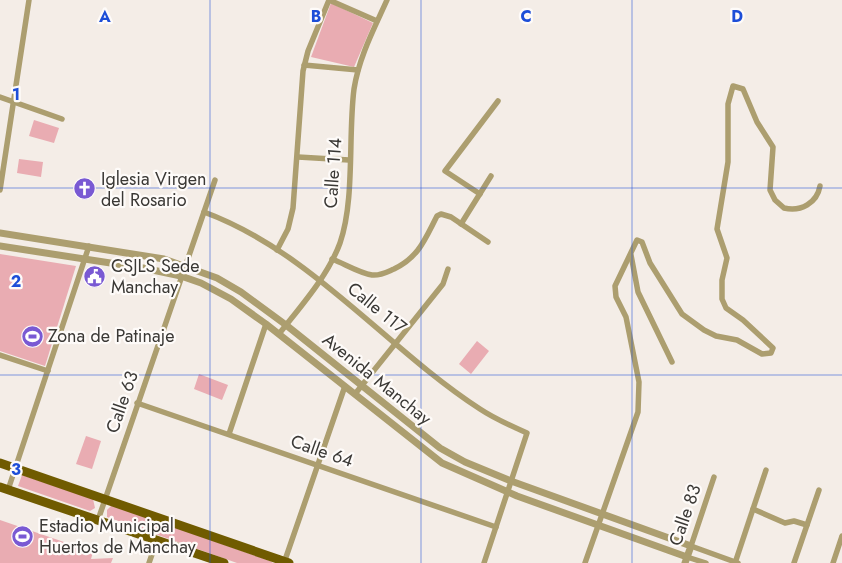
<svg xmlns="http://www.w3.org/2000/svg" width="842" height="563" font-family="Jost,sans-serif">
<rect width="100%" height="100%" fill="#f4ede7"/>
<g fill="#e9acb2">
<polygon points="331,3 373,23 354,67 311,57"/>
<polygon points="34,120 59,128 54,143 29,136"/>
<polygon points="19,159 43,162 41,177 17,173"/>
<polygon points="0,254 76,266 45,366 0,351"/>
<polygon points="477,341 489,351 471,374 459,364"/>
<polygon points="199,374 228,385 222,400 194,389"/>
<polygon points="86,436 101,441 92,469 76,464"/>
<polygon points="22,475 93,499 95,508 90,511 18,486"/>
<polygon points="112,505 270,561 273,563 237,563 107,517 107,510"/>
<polygon points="0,520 93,552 91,559 113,558 111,563 0,563"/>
</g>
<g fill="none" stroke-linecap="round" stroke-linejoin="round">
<g stroke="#ac9e6f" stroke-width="5.5">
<polyline points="329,0 377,21"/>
<polyline points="304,65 358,70"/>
<polyline points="0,97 62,119"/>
<polyline points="298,157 349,160"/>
<polyline points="0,190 29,0"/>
<polyline points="480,194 445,171 498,101"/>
<path d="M204,212c108,40 182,136 276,197 15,10 31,17 47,24l-43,130"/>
<polyline points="461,224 491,176"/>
<polyline points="277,250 288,229 293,208 303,71 308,51 329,0"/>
<polyline points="631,255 638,292 672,362"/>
<path d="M332,259c13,5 27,14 40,16 8,1 15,-3 22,-6 25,-12 31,-30 43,-53l4,-2 10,3 37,25"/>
<path d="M279,334c21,-27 49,-58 61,-91 15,-43 8,-107 14,-154 5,-32 20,-60 33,-89"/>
<polyline points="0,355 48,371"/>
<polyline points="355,394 443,284 448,269"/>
<polyline points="137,403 496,527"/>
<polyline points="229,434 266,324"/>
<polyline points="714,477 691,546 738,563"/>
<polyline points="8,490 89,246"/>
<polyline points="753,509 785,523 794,521 807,525"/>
<polyline points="98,520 215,180"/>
<polyline points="687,557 706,563"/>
<polyline points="149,563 157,540"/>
<polyline points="284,563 345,386"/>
<path d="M585,563l53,-151 1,-30 -13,-65 -10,-20 -1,-11 22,-46 5,2 8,21 32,51 22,16 12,6 21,4 25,14 9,-1 2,-5 -30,-28 -17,-12 -4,-9v-19l5,-22 -10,-29 11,-67v-58l5,-18 10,3 14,33 16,25 -3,43 5,10 9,8c17,4 33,-5 36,-22"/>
<polyline points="735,563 766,470"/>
<polyline points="794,563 819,490"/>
<polyline points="833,563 842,536"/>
</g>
<g stroke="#ac9e6f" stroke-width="7">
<polyline points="0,233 164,259 217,278 241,292 286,325 440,448 465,462 511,481 691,546 685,563"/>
<polyline points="0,246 143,268 181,276 201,283 231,299 266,324 442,463 517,496 687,557"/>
</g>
<g stroke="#705b00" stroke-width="9">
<polyline points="0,463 289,563"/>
<polyline points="0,487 224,563"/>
</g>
</g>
<path fill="none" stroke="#1d4ed8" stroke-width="1" stroke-opacity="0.55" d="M210,0v563M421,0v563M632,0v563M0,188h842M0,375h842"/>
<defs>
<symbol id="church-disc" viewBox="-11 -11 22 22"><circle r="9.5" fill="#7959d3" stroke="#fefbf9"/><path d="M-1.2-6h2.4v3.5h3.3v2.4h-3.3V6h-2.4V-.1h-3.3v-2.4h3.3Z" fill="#fff"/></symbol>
<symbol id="civic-disc" viewBox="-11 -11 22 22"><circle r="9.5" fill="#7959d3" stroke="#fefbf9"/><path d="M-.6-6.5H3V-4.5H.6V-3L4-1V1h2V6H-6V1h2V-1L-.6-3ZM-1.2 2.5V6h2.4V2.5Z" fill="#fff"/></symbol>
<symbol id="stadium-disc" viewBox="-11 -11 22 22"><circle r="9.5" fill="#7959d3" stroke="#fefbf9"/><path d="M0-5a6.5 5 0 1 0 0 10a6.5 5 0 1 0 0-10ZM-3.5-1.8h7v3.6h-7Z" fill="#fff"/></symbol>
</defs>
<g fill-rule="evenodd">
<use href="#church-disc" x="72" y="176" width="25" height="25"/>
<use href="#civic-disc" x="82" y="264" width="25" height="25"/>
<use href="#stadium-disc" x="20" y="324" width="25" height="25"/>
<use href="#stadium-disc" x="10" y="524" width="25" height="25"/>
</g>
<g text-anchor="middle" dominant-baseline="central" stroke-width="4.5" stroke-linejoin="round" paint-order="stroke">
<g font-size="18" fill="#3a3835" stroke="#fefbf9">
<text transform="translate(333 173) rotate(-86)">Calle 114</text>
<text transform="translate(377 308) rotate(39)">Calle 117</text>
<text transform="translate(377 379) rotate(39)">Avenida Manchay</text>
<text transform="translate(122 402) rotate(-71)">Calle 63</text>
<text transform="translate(322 451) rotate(19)">Calle 64</text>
<text transform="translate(685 515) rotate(-71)">Calle 83</text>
</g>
<g font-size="18" fill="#3a3835" stroke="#fefbf9" text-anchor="start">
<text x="101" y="179">Iglesia Virgen<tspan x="101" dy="21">del Rosario</tspan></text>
<text x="111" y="266">CSJLS Sede<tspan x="111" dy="21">Manchay</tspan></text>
<text x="48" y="336">Zona de Patinaje</text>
<text x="39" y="526">Estadio Municipal<tspan x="39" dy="21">Huertos de Manchay</tspan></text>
</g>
</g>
<g font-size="16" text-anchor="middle" font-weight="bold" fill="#1d4ed8" stroke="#fefbf9" stroke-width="4.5" stroke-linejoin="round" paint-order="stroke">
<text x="105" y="22">A</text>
<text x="316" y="22">B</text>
<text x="526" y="22">C</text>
<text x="737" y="22">D</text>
<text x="16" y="100">1</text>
<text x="16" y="287">2</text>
<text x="16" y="475">3</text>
</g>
</svg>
